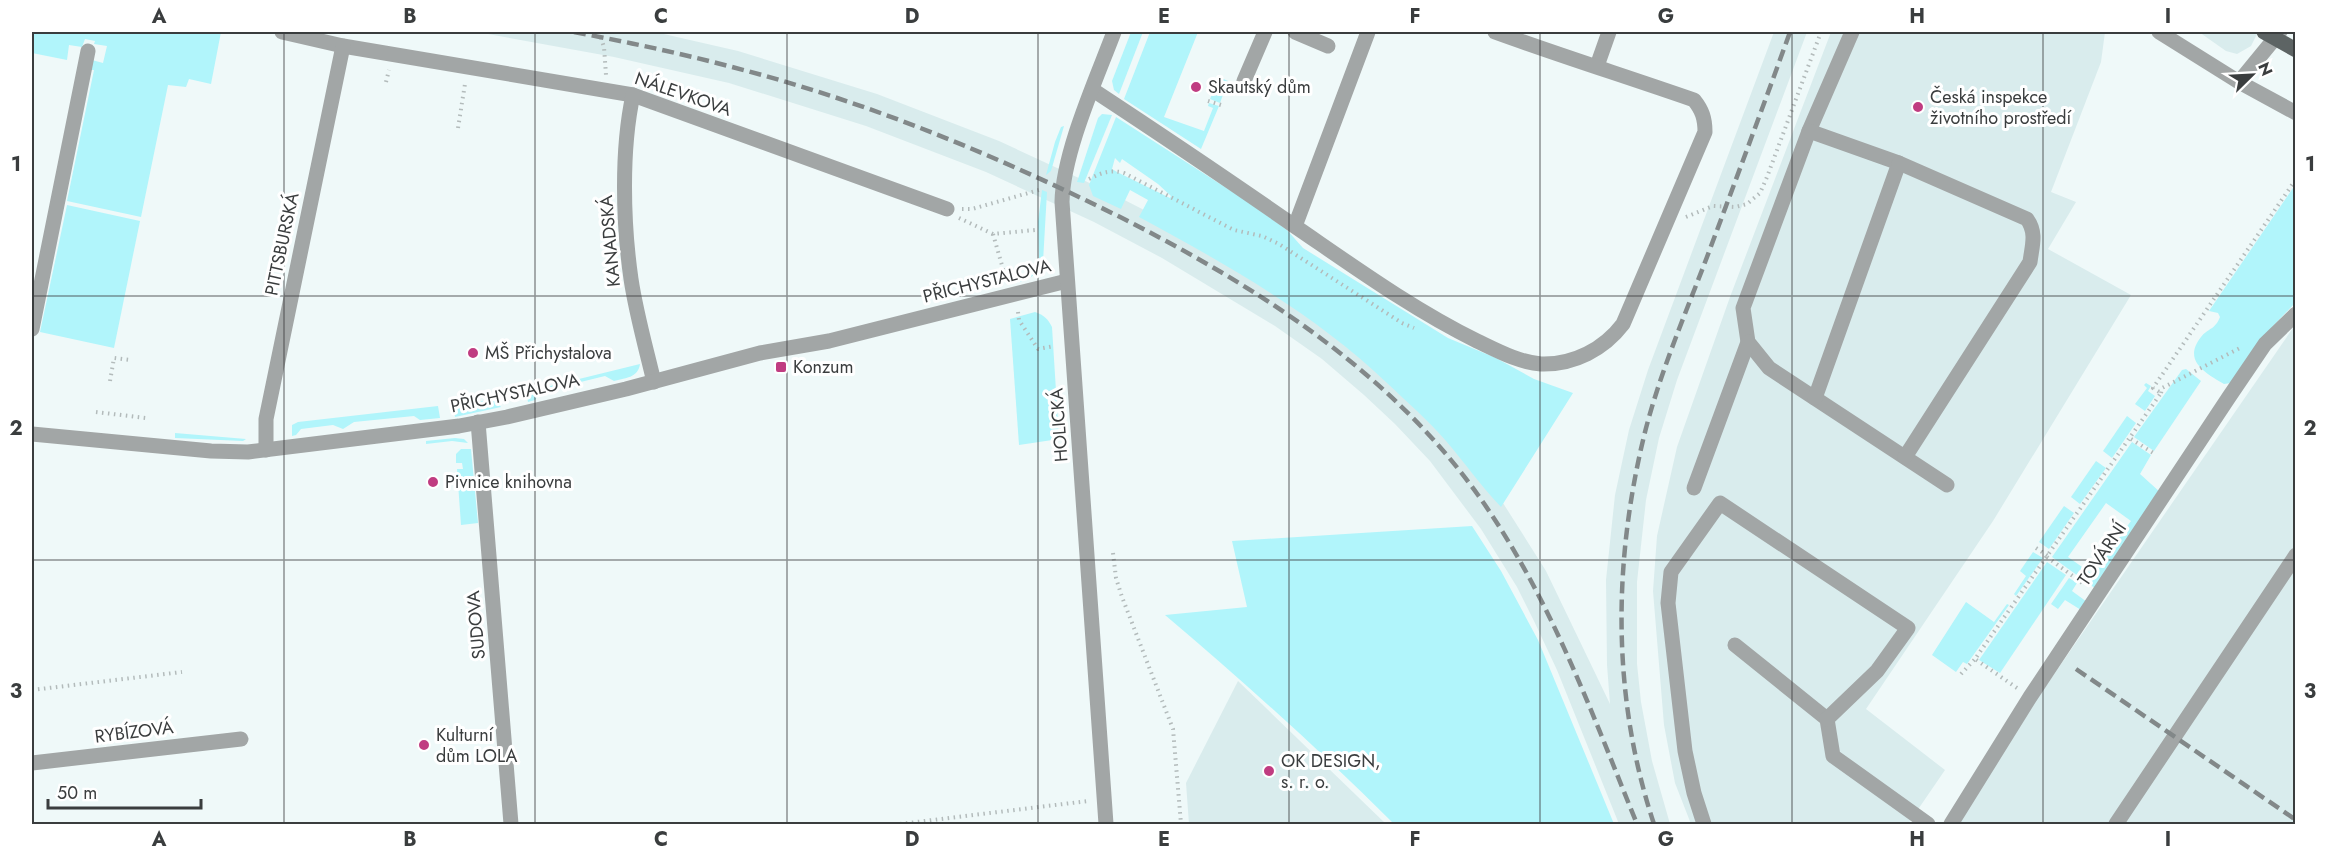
<svg xmlns="http://www.w3.org/2000/svg" width="2327" height="856" font-family="Jost,sans-serif">
<rect width="100%" height="100%" fill="#eff9f9"/>
<g fill="#d9eced">
<polygon points="477,32 655,32 738,51 877,94 999,141 1109,192 1179,228 1342,333 1491,484 1546,571 1610,704 1607,665 1606,580 1615,495 1629,430 1648,370 1774,32 1807,32 1677,380 1659,438 1646,500 1637,582 1637,664 1641,702 1652,761 1670,824 1619,824 1557,670 1534,621 1517,587 1481,529 1430,461 1395,424 1364,395 1322,359 1275,326 1162,258 1094,222 986,172 866,126 729,83 614,57"/>
<polygon points="1831,32 2105,32 2101,62 2051,192 2076,202 2048,249 2131,295 1993,521 1866,709 1945,770 1908,824 1691,824 1675,783 1664,725 1653,591 1657,536 1677,447 1730,297"/>
<polygon points="2199,32 2258,32 2251,46 2237,54 2226,51"/>
<polygon points="2295,325 2295,824 1952,824 1957,815"/>
<polygon points="1238,681 1386,824 1189,824 1186,783"/>
</g>
<g fill="#b1f5fb" fill-rule="evenodd">
<polygon points="32,32 221,32 211,84 189,79 186,87 168,85 141,217 67,201 94,70 90,70 92,60 103,63 107,46 94,44 95,41 85,39 82,47 69,45 67,60 32,53"/>
<polygon points="1131,32 1143,32 1119,94 1114,90 1112,81"/>
<polygon points="1150,32 1198,32 1164,117 1204,131 1213,108 1208,106 1209,103 1219,106 1201,149 1124,99"/>
<polygon points="1219,77 1228,81 1220,103 1210,99"/>
<polygon points="1102,114 1112,115 1084,183 1077,182 1098,118"/>
<path d="M1116,117l129,83 42,30 16,18 145,90 48,20 38,21 39,14 -72,114c-20,-21 -36,-44 -55,-66 -18,-21 -39,-39 -59,-58 -72,-69 -161,-119 -248,-166l9,-17 -18,-10 -9,19 -28,-13 -4,-11zM1115,158l5,5 2,-4 36,25 13,12 -1,2 -53,-26 -5,-3z"/>
<polygon points="1064,126 1051,171 1046,175 1055,142 1061,127"/>
<path d="M2295,185v118l-22,23 -42,57 -7,1c-18,-11 -42,-23 -23,-47 7,-9 14,-7 19,-20l-2,-4 -9,-2z"/>
<path d="M1042,190l5,2 -4,70c-5,13 -14,17 -27,21l2,-6 14,-7 7,-11 -1,-37z"/>
<polygon points="67,205 140,221 114,348 40,332"/>
<path d="M1035,312c9,3 13,7 17,15l7,112 -40,6 -9,-126z"/>
<path d="M640,364c-2,14 -15,14 -26,17l-9,-5 -65,16 -5,8 -7,2 -2,-10z"/>
<polygon points="2186,369 2201,381 2154,451 2134,437 2182,370"/>
<polygon points="2146,383 2151,386 2148,391 2155,396 2145,411 2135,404 2147,388 2144,385"/>
<polygon points="491,400 496,401 501,407 455,417 453,404"/>
<polygon points="438,406 440,418 420,420 414,416 354,422 343,429 333,425 301,429 296,435 292,436 292,425 298,422"/>
<polygon points="2127,416 2136,423 2112,458 2103,451"/>
<polygon points="175,433 246,439 243,441 175,438"/>
<polygon points="455,438 464,439 468,443 452,441 426,444 426,441"/>
<path d="M2132,442l19,13 -11,19 21,19 -65,96 -44,-32zM2106,503l25,18 -39,53 -24,-17z"/>
<polygon points="461,449 471,449 478,523 461,525 457,469 463,469 462,463 456,463 456,454"/>
<polygon points="2096,461 2106,468 2080,504 2071,497"/>
<polygon points="2064,506 2074,513 2049,549 2039,542"/>
<path d="M1472,526l29,45 37,69 76,184h-220c-73,-73 -150,-142 -229,-209l82,-8 -15,-66z"/>
<polygon points="2033,552 2043,558 2016,596 2014,594 2026,576 2020,571"/>
<polygon points="2047,562 2066,575 2000,673 1979,660"/>
<polygon points="2069,578 2077,583 2072,591 2087,602 2081,610 2065,600 2058,609 2051,604"/>
<polygon points="1966,602 1994,622 2007,604 2009,605 1967,664 1963,662 1956,672 1932,655"/>
</g>
<g fill="none" stroke-linecap="round" stroke-linejoin="round">
<g stroke="#b3bbbb" stroke-width="4" stroke-dasharray="1.5 4.5" stroke-linecap="butt">
<polyline points="599,32 604,47 606,75"/>
<polyline points="386,82 389,70"/>
<polyline points="1208,101 1221,105"/>
<polyline points="458,128 465,84"/>
<path d="M1089,179c12,-6 21,-10 35,-6l110,57 28,6 17,8 123,79 12,5"/>
<polyline points="962,209 972,209 1039,190"/>
<polyline points="1686,217 1713,206 1735,207 1747,204 1760,193 1767,177 1821,32"/>
<polyline points="959,218 993,234 1035,230"/>
<polyline points="993,234 1005,276"/>
<polyline points="1018,312 1019,320 1038,349 1055,346"/>
<polyline points="110,381 114,358 130,360"/>
<polyline points="2161,393 2162,388 2242,347"/>
<polyline points="96,412 146,418"/>
<polyline points="2131,439 2155,454"/>
<polyline points="2036,548 2048,556"/>
<polyline points="1113,553 1116,578 1122,597 1173,729 1181,824"/>
<polyline points="2047,557 2085,585"/>
<polyline points="1961,674 1975,659"/>
<polyline points="2017,688 1975,659 2161,393 2153,388 2296,179"/>
<polyline points="32,690 182,672"/>
<polyline points="900,824 1088,801"/>
</g>
<g stroke="#a2a6a6" stroke-width="15">
<polyline points="282,32 343,46 633,95 947,209"/>
<polyline points="1295,32 1328,46"/>
<polyline points="1852,32 1809,131 1743,308 1748,342 1769,368 1947,485"/>
<polyline points="2159,32 2239,82 2296,113"/>
<polyline points="1597,66 1609,32"/>
<polyline points="1244,81 1265,32"/>
<polyline points="2239,82 2280,32"/>
<path d="M1093,90c67,44 134,89 200,135 60,41 119,84 184,116 21,10 41,21 64,23 33,1 63,-15 82,-40l82,-192c0,-14 -3,-22 -11,-32 -66,-23 -133,-44 -199,-68"/>
<path d="M633,95c-12,55 -10,128 -2,184 5,34 15,69 23,103"/>
<polyline points="1809,131 1899,163 1815,398"/>
<path d="M1899,163l128,56c10,14 5,27 3,43l-125,195"/>
<polyline points="1295,226 1368,32"/>
<polyline points="32,329 88,51"/>
<polyline points="478,422 511,824"/>
<polyline points="32,434 211,451 248,452 459,426 507,417 626,389 760,353 829,341 1067,281"/>
<polyline points="266,450 266,419 343,46"/>
<polyline points="1694,488 1748,342"/>
<polyline points="1735,645 1827,719 1833,756 1928,824"/>
<polyline points="32,763 241,739"/>
<path d="M1106,824l-44,-622c1,-50 34,-122 52,-170"/>
<polyline points="1704,824 1694,793 1685,751 1668,603 1671,572 1720,503 1908,628 1877,671 1827,719"/>
<polyline points="1951,824 2030,697 2229,397 2265,344 2296,314"/>
<polyline points="2116,824 2296,555"/>
</g>
<g stroke="#828889" stroke-width="4.5" stroke-dasharray="12 6" stroke-linecap="butt">
<path d="M574,32c53,10 106,21 158,35 137,35 268,90 394,153 133,68 264,152 352,275 72,101 113,216 159,329"/>
<polyline points="2076,669 2296,820"/>
<path d="M1654,824c-42,-126 -41,-260 -10,-388 15,-61 41,-121 63,-179 28,-75 56,-150 83,-225"/>
</g>
<polyline stroke="#5d6464" stroke-width="15" points="2264,32 2296,50"/>
</g>
<path fill="none" stroke="#3a3d3e" stroke-width="1.5" stroke-opacity="0.55" d="M284,32v792M535,32v792M787,32v792M1038,32v792M1289,32v792M1540,32v792M1792,32v792M2043,32v792M32,296h2264M32,560h2264"/>
<g fill="#c03c81" stroke="#fff" stroke-width="2">
<circle cx="1196" cy="87" r="6"/>
<circle cx="1918" cy="107" r="6"/>
<circle cx="473" cy="353" r="6"/>
<rect x="775" y="361" width="12" height="12" rx="3"/>
<circle cx="433" cy="482" r="6"/>
<circle cx="424" cy="745" r="6"/>
<circle cx="1269" cy="771" r="6"/>
</g>
<g text-anchor="middle" dominant-baseline="central" stroke-width="6" stroke-linejoin="round" paint-order="stroke">
<g font-size="18" fill="#3a3d3e" stroke="#fff" text-anchor="start">
<text x="1208" y="87">Skautský dům</text>
<text x="1930" y="97">Česká inspekce<tspan x="1930" dy="21">životního prostředí</tspan></text>
<text x="485" y="353">MŠ Přichystalova</text>
<text x="793" y="367">Konzum</text>
<text x="445" y="482">Pivnice knihovna</text>
<text x="436" y="735">Kulturní<tspan x="436" dy="21">dům LOLA</tspan></text>
<text x="1281" y="761">OK DESIGN,<tspan x="1281" dy="21">s. r. o.</tspan></text>
</g>
<g font-size="18" fill="#3a3d3e" stroke="#fff">
<text transform="translate(683 94) rotate(19)">NÁLEVKOVA</text>
<text transform="translate(610 241) rotate(-95)">KANADSKÁ</text>
<text transform="translate(282 244) rotate(-78)">PITTSBURSKÁ</text>
<text transform="translate(987 281) rotate(-14)">PŘICHYSTALOVA</text>
<text transform="translate(515 393) rotate(-12)">PŘICHYSTALOVA</text>
<text transform="translate(1059 425) rotate(-94)">HOLICKÁ</text>
<text transform="translate(2102 554) rotate(-56)">TOVÁRNÍ</text>
<text transform="translate(476 625) rotate(-95)">SUDOVA</text>
<text transform="translate(134 732) rotate(-7)">RYBÍZOVÁ</text>
</g>
</g>
<rect width="2327" height="856" fill="none" stroke="#ffffff" stroke-width="66"/>
<g transform="translate(2252 75) rotate(66)" stroke="#ffffff" stroke-width="4.5" paint-order="stroke">
<path d="M0-4.5L10 22L0 15L-10 22Z" fill="#3a3d3e"/>
<text y="-9" font-size="16" font-weight="bold" text-anchor="middle" fill="#3a3d3e">N</text>
</g>
<path d="M48 799v9h153v-9" fill="none" stroke="#3a3d3e" stroke-width="3"/>
<text x="57" y="799" font-size="18" fill="#3a3d3e" stroke="#ffffff" stroke-width="4.5" paint-order="stroke">50 m</text>
<rect x="33" y="33" width="2261" height="790" fill="none" stroke="#3a3d3e" stroke-width="2"/>
<g font-size="20" text-anchor="middle" font-weight="bold" fill="#3a3d3e">
<text x="159" y="23">A</text>
<text x="410" y="23">B</text>
<text x="661" y="23">C</text>
<text x="912" y="23">D</text>
<text x="1164" y="23">E</text>
<text x="1415" y="23">F</text>
<text x="1666" y="23">G</text>
<text x="1917" y="23">H</text>
<text x="2168" y="23">I</text>
<text x="16" y="171">1</text>
<text x="2310" y="171">1</text>
<text x="16" y="435">2</text>
<text x="2310" y="435">2</text>
<text x="16" y="698">3</text>
<text x="2310" y="698">3</text>
<text x="159" y="846">A</text>
<text x="410" y="846">B</text>
<text x="661" y="846">C</text>
<text x="912" y="846">D</text>
<text x="1164" y="846">E</text>
<text x="1415" y="846">F</text>
<text x="1666" y="846">G</text>
<text x="1917" y="846">H</text>
<text x="2168" y="846">I</text>
</g>
</svg>
